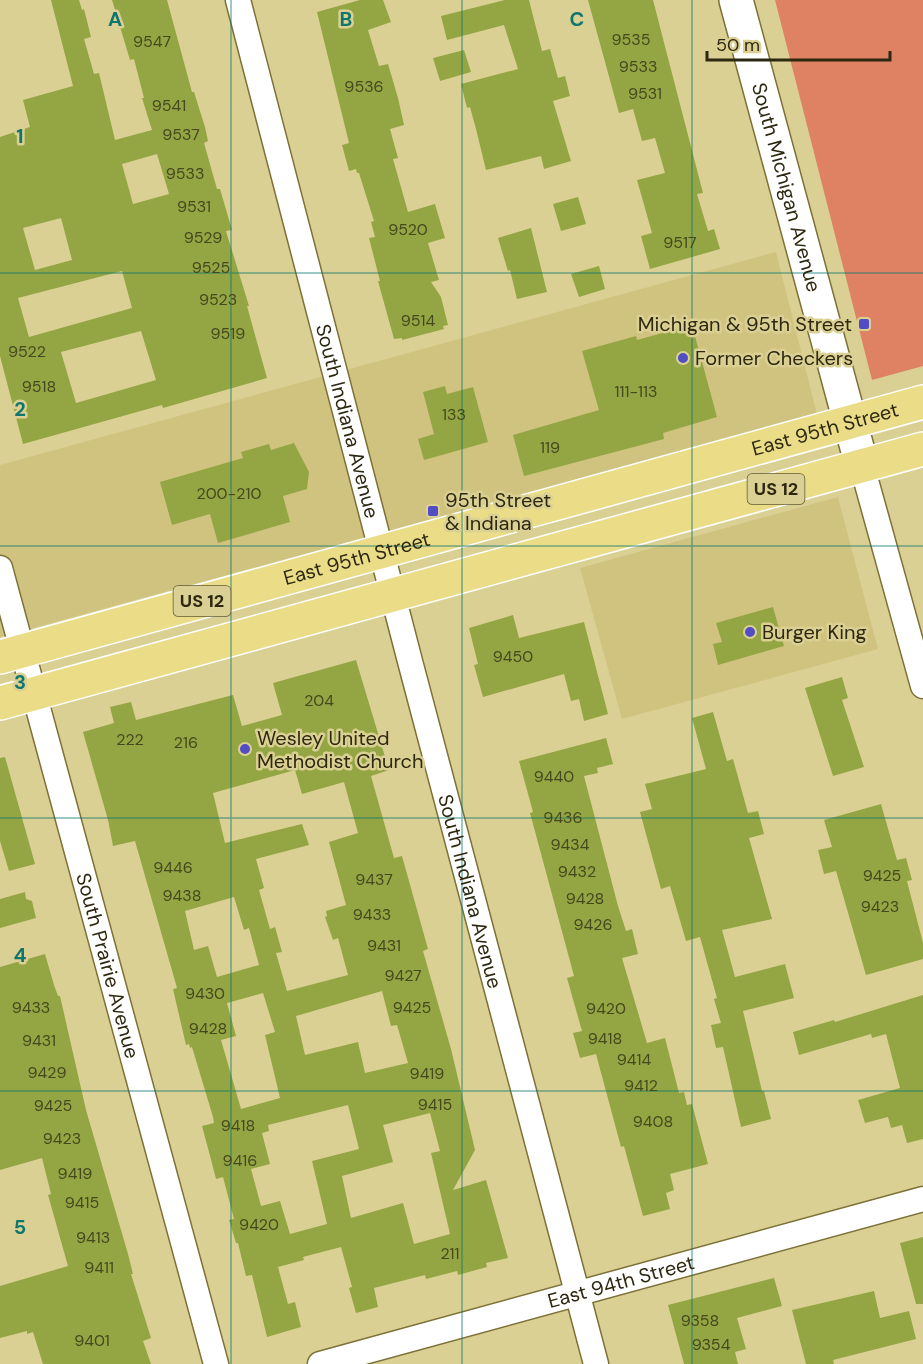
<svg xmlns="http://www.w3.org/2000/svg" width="923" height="1364" font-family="'DM Sans',sans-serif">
<rect width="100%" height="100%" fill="#dbd093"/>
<g fill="#d0c37f">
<polygon points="776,252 817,414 0,637 0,465"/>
<polygon points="838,497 878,649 622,719 580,568"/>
</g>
<polygon fill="#de8263" points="775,0 923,0 923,366 872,380"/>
<g fill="#93a643" fill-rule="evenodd">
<path d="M51,0h28l3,10 2,-1 7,28 -7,2 10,35 5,-1 16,67 37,-10 -10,-32h2l-10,-39 -4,1 -18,-60h55l25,92h2l11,35 3,14 -4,2 13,46h3l12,41 -6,1 23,75h-2l20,72 -104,30 -1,-3 -139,39 -23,-88v-219l30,-10 -7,-27 50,-14zM157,154l12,40 -36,10 -11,-40zM61,218l11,42 -37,10 -12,-42zM122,271l10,37 -103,29 -11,-39zM141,331l15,49 -80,23 -15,-51z"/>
<polygon points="360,0 383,0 391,22 368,30 379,66 388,64 398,98 404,125 390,129 398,158 393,159 408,212 435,204 445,238 428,243 439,280 431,282 441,297 448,325 443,326 444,329 402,340 402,338 394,339 378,281 380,281 369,238 375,237 371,222 374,221 359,173 357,173 356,169 349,171 342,145 349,143 317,12"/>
<polygon points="505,0 529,0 542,51 550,49 558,78 565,76 570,96 553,101 571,161 544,169 541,156 486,170 476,129 470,107 467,108 461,84 518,69 504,25 447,40 441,16"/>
<polygon points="588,0 653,0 703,193 697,194 708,231 714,229 720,249 650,269 641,236 652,233 637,180 665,173 655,138 642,141 633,109 619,113"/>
<polygon points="464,50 471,72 440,81 433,58"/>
<polygon points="578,197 586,224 561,231 553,204"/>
<polygon points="531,228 547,292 517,299 510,270 508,271 498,238"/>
<polygon points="599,266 605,289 579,297 571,274"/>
<polygon points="692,325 717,417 663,433 664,439 524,476 513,435 599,410 582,351 636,336 637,340"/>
<polygon points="445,386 447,394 473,387 488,442 424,460 418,439 434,434 423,392"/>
<polygon points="294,443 309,472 307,489 283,496 290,522 218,543 210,514 172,525 160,482 243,458 241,452 269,444 271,450"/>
<polygon points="773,607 784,646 718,665 713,644 722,642 716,623"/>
<polygon points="513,615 519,638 584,622 608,714 584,721 579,699 571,701 564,674 483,697 474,665 478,664 469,628"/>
<path d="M356,660l33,110 -18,6 23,82 8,-2 26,93 -5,2 28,98 24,101 -22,40 33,-10 22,78 -22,5 1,4 -29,8 -1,-4 -31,8 -1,-4 -51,13 4,19 -22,6 -7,-25 3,-1 -11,-40 -38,10 1,3 -26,7 10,37 7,-2 6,25 -34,10 -15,-62 -6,1 -8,-33h-2l-7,-23 5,-1 -11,-42 -7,2 -7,-27 -7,-26 12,-3 -1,-6 -21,-70 -2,1 -1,-4 -3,1 -13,-56 4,-1 -42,-147 -22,5 -5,-26 -25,-88 31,-9 -4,-16 21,-5 5,18 97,-25 9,31 40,-11 -9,-32zM295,770l7,24 42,-12 14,51 -29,9 17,63 -20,6 1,5 -2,1 8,23 5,-2 10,37 -61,16 -11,-38 6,-1 -7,-25 -5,2 -11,-39 5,-2 -8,-29 53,-14 -7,-21 -77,19 -12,-50zM234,897l10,33 5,-2 10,37 -42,12 -9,-31 -14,4 -9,-39zM382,991l9,35 6,-1 11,38 -43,10 -7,-31 -53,13 -9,-39zM263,993l12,39 -10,3 15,63 -39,11 -20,-69 15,-4 -9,-33zM348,1105l11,44 -47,12 15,63 -37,10 -10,-33 -19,5 -10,-37 19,-5 -8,-31 7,-2 -1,-6zM430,1113l10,38 -9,2 19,81 -36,10 -11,-41 -52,15 -9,-42 51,-14 -10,-37z"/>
<polygon points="842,677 848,698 842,700 864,767 833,776 805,688"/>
<polygon points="713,712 727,761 733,759 748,813 758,811 764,834 749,838 772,919 722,930 735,977 785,964 794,998 743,1011 762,1091 764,1091 771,1119 741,1127 723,1047 716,1048 711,1025 721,1023 714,999 717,998 700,937 686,941 670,886 661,889 640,812 652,809 645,784 706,769 692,718"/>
<polygon points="606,738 613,764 597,768 598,773 584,776 618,906 626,931 632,929 638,954 622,958 647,1043 665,1038 679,1093 684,1092 687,1105 692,1104 708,1164 670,1174 674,1190 666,1193 670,1209 643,1216 624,1146 621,1147 596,1054 580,1058 573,1033 582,1031 567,978 574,976 530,813 533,812 519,761"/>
<polygon points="5,757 35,864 9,871 0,841 0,758"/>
<polygon points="881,804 897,860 906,858 912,880 907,881 923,943 923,959 866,975 836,871 824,874 818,850 832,847 824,820"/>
<polygon points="25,892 26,899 32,901 36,918 0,928 0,899"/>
<polygon points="45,954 54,985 58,996 60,996 86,1110 128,1254 133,1274 131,1274 151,1338 143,1341 151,1364 43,1364 33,1332 27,1334 27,1331 0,1338 0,1286 68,1266 48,1195 51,1194 42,1158 0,1170 0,967"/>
<polygon points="923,995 923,1139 907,1143 902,1125 891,1128 888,1117 865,1123 858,1100 900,1088 886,1034 872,1038 871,1034 799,1055 793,1032 834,1020 835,1022"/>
<polygon points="923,1237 923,1304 916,1304 900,1243"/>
<polygon points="774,1278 782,1306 737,1318 746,1349 735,1352 738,1364 684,1364 668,1305"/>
<polygon points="874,1291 880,1318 909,1311 916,1339 833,1360 834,1364 806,1364 792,1310"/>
</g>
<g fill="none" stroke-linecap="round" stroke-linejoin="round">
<defs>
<g id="minor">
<path id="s1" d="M238,0c119,455 235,910 358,1364"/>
<polyline points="862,466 923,686"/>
<path id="s2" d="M0,568l216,796"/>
<path id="s3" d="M320,1364l603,-165"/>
</g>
<g id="secondary">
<path id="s4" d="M736,0l126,466"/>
</g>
<g id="primary">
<path id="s5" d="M0,657l923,-255"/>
<polyline points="0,703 923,449"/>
</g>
</defs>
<use href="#minor" stroke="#7c7137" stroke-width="27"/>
<use href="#secondary" stroke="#7c7137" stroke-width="36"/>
<use href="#primary" stroke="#fff" stroke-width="36"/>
<use href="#minor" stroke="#fff" stroke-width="24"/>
<use href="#secondary" stroke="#fff" stroke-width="33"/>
<use href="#primary" stroke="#ebdc88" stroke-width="33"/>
</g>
<path fill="none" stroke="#0f766e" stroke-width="1.5" stroke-opacity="0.55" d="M231,0v1364M462,0v1364M692,0v1364M0,273h923M0,546h923M0,818h923M0,1091h923"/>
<g fill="#524dc4" stroke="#dbd093" stroke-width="2">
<rect x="858" y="318" width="12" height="12" rx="3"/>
<circle cx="683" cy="358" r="6"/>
<rect x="427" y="505" width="12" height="12" rx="3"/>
<circle cx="750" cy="632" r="6"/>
<circle cx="245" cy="749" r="6"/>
</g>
<g text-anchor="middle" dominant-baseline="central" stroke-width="5" stroke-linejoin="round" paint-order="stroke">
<g font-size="16" fill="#46481d">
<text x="631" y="39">9535</text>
<text x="152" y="41">9547</text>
<text x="638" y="66">9533</text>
<text x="364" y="86">9536</text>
<text x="645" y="93">9531</text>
<text x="169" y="105">9541</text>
<text x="181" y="134">9537</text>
<text x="185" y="173">9533</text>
<text x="194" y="206">9531</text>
<text x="408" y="229">9520</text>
<text x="203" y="237">9529</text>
<text x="680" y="242">9517</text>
<text x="211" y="267">9525</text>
<text x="218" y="299">9523</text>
<text x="418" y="320">9514</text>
<text x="228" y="333">9519</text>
<text x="27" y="351">9522</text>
<text x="39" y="386">9518</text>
<text x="636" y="391">111-113</text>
<text x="454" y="414">133</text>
<text x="550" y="447">119</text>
<text x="229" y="493">200-210</text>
<text x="513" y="656">9450</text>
<text x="319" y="700">204</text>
<text x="130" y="739">222</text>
<text x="186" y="742">216</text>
<text x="554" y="776">9440</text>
<text x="563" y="817">9436</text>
<text x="570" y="844">9434</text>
<text x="173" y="867">9446</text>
<text x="577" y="871">9432</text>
<text x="882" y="875">9425</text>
<text x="374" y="879">9437</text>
<text x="182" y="895">9438</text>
<text x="585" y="898">9428</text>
<text x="880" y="906">9423</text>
<text x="372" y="914">9433</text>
<text x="593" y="924">9426</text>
<text x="384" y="945">9431</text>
<text x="403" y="975">9427</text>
<text x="205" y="993">9430</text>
<text x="31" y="1007">9433</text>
<text x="412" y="1007">9425</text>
<text x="606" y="1008">9420</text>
<text x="208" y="1028">9428</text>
<text x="605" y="1038">9418</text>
<text x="39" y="1040">9431</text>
<text x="634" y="1059">9414</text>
<text x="47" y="1072">9429</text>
<text x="427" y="1073">9419</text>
<text x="641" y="1085">9412</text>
<text x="435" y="1104">9415</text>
<text x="53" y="1105">9425</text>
<text x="653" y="1121">9408</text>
<text x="238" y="1125">9418</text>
<text x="62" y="1138">9423</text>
<text x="240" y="1160">9416</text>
<text x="75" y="1173">9419</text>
<text x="82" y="1202">9415</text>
<text x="259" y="1224">9420</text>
<text x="93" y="1237">9413</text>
<text x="450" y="1253">211</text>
<text x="99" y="1267">9411</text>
<text x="700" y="1320">9358</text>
<text x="92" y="1340">9401</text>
<text x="711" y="1344">9354</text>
</g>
<g fill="#dbd093" stroke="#615a37" stroke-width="1.5">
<rect x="747.5" y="474" width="57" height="30" rx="4.5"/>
<rect x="173.5" y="586" width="57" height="30" rx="4.5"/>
</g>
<g font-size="18" font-weight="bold" fill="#2d2810">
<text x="776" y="489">US 12</text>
<text x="202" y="601">US 12</text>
</g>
<g font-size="20" fill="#2d2810" stroke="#dbd093">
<text stroke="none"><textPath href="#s4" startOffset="194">South Michigan Avenue</textPath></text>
<text stroke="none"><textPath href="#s1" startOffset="435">South Indiana Avenue</textPath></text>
<text stroke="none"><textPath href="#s5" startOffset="856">East 95th Street</textPath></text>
<text stroke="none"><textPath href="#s5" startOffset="370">East 95th Street</textPath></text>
<text stroke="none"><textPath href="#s1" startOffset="921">South Indiana Avenue</textPath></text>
<text stroke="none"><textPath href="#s2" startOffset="412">South Prairie Avenue</textPath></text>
<text stroke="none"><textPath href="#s3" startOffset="312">East 94th Street</textPath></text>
</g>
<g font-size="20" fill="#2d2810" stroke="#dbd093" text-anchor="start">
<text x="852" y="324" text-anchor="end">Michigan &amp; 95th Street</text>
<text x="695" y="358">Former Checkers</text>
<text x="445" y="500">95th Street<tspan x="445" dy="23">&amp; Indiana</tspan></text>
<text x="762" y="632">Burger King</text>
<text x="257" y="738">Wesley United<tspan x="257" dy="23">Methodist Church</tspan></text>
</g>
</g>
<g font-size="20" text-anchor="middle" font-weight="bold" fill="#0f766e" stroke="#dbd093" stroke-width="5" stroke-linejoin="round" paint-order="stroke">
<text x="115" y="26">A</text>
<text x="346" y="26">B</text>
<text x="577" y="26">C</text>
<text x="20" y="143">1</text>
<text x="20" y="416">2</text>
<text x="20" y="689">3</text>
<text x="20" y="962">4</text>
<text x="20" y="1234">5</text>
</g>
<path d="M707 51v9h183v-9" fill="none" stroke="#2d2810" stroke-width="3"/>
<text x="716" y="51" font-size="18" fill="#2d2810" stroke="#dbd093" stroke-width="4.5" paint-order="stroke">50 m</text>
</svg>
